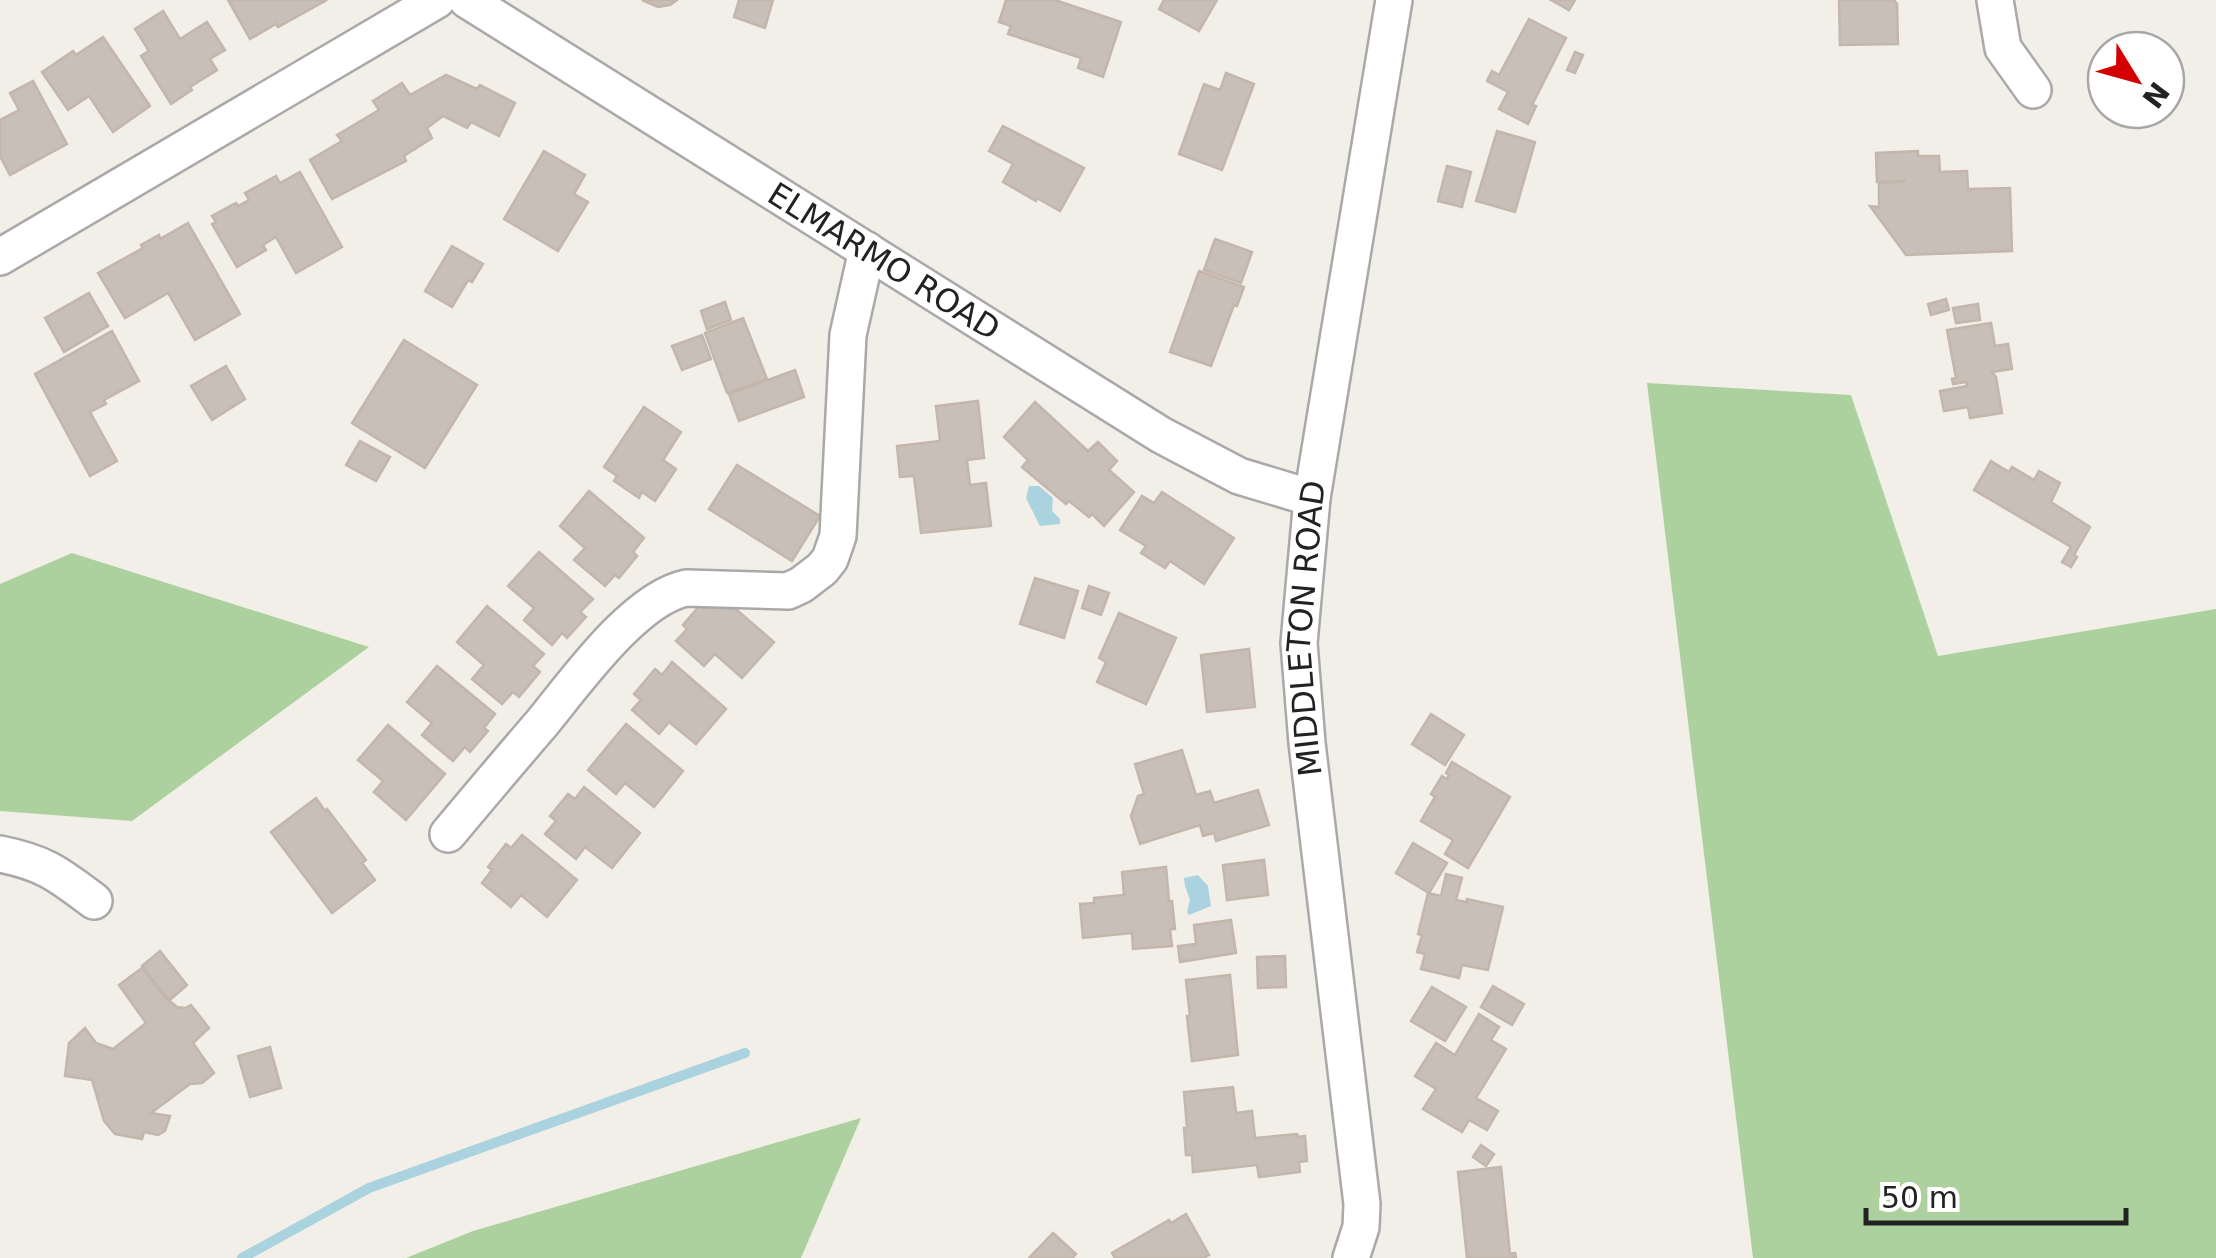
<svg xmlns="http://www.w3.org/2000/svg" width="2216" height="1258" font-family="'DejaVu Sans',sans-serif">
<rect width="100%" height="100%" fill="#f2efe9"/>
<g fill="#add19e">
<polygon points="1647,383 1851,395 1938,656 2216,609 2216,1258 1753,1258"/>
<polygon points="72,553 369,647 132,821 0,811 0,584"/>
<polygon points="861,1118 801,1258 406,1258 473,1231"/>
</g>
<g fill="#aad3df">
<polygon points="1029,486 1039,486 1053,498 1052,511 1060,519 1060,524 1040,526 1026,498"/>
<polygon points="1198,875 1208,886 1211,906 1189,915 1187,912 1190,900 1185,886 1184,878"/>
</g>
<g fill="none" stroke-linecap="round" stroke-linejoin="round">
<polyline stroke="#aad3df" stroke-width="10" points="242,1258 369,1188 745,1053"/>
</g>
<g fill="#c7bfb8" stroke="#c4b6ab" stroke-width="2.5">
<polygon points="228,0 327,0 278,27 276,24 250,39"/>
<polygon points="642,0 677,0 670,5 658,7"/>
<polygon points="739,0 773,0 765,28 734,17"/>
<polygon points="1006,0 1055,0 1121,22 1103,77 1078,68 1081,58 1008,34 1011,26 999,22"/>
<polygon points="1164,0 1217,0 1199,31 1159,9"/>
<polygon points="1551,0 1575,0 1569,10"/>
<polygon points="1839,0 1894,0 1897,4 1898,44 1840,45"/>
<polygon points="163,11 180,39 207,22 225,50 210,59 217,70 190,87 192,90 171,104 141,56 149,51 135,29"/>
<polygon points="1529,19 1566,38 1532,105 1536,106 1528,124 1499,109 1508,92 1487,81 1492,71 1499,75"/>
<polygon points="103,37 150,106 113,132 89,96 68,110 42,72 73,51 76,55"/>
<polygon points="1575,52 1583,55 1575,73 1567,70"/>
<polygon points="1226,73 1254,84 1222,170 1179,154 1204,84 1220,90"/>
<polygon points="446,75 477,89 480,85 515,103 499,136 471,122 467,128 443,116 427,128 432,138 404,156 406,161 332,199 310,160 342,141 337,135 379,110 373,101 402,83 410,95"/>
<polygon points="33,81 67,144 10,175 0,156 0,120 19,110 10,93"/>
<polygon points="1003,126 1084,168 1060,211 1037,198 1036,201 1003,182 1013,164 989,151"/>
<polygon points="1497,131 1535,142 1515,212 1476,201"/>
<polygon points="544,151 585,175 574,194 588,202 558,251 504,219"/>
<polygon points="1918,151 1918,156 1939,156 1940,172 1967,171 1968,189 2010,188 2012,251 1906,255 1870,206 1879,207 1879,183 1906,181 1877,182 1876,153"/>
<polygon points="1447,166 1471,172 1462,207 1438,201"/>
<polygon points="300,172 342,247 296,273 276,237 263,245 266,250 237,267 212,224 216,222 212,216 236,203 238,206 249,200 245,193 276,176 280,183"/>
<polygon points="188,223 240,314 195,340 168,293 125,318 98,273 143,248 141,245 159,235 160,239"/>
<polygon points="1215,239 1252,252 1241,283 1204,270"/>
<polygon points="452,246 483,264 472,282 468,280 452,307 425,291"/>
<polygon points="1199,271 1244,287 1237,306 1234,305 1211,366 1170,352"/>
<polygon points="89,293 108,326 64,352 45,318"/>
<polygon points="1946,299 1949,310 1931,315 1928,304"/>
<polygon points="725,302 731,320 707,329 701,311"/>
<polygon points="1978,304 1980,320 1956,323 1953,308"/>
<polygon points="743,318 767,379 727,393 705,333"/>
<polygon points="1991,323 1995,346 2008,344 2012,369 1992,372 1996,377 2002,413 1970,418 1968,407 1944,411 1940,391 1967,386 1966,382 1953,384 1952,379 1956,378 1947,330"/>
<polygon points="112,331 139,381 104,400 106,404 90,412 117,461 90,476 35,374"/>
<polygon points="702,335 711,359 682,370 672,346"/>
<polygon points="404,340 477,385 425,468 352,423"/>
<polygon points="226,366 245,399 212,420 191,386"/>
<polygon points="795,370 804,397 739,421 729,394"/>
<polygon points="978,401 984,458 967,460 970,485 986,483 991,526 921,533 914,476 900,477 897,446 940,441 936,406"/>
<polygon points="1035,402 1088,451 1098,442 1117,461 1109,470 1134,492 1104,526 1092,514 1089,517 1069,501 1066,504 1022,467 1028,460 1004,437"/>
<polygon points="644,407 681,432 663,460 676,469 655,501 642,492 639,498 614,481 617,476 604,467"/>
<polygon points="360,441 390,457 376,481 346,465"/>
<polygon points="1991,461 2009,472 2012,467 2034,480 2039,471 2060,483 2051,502 2090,527 2074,555 2077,557 2071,567 2062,562 2071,547 1974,490"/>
<polygon points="737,465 820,516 792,561 709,509"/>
<polygon points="589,491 644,538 633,552 637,556 619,578 615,575 605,586 574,560 585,548 560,526"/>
<polygon points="1162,492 1234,538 1204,584 1170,561 1165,568 1141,553 1146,546 1120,530 1142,496 1154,503"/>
<polygon points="539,552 593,599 580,612 586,617 567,638 562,633 552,645 524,620 534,608 508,586"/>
<polygon points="1035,578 1078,591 1064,638 1020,624"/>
<polygon points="1089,586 1109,593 1101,615 1082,608"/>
<polygon points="717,593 774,642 742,678 715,654 704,666 676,641 687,629 683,625 700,605 704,609"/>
<polygon points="487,606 544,654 533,666 540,672 519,697 513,692 502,704 472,679 484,665 457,642"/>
<polygon points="1119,613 1176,638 1146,704 1097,682 1106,662 1099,658"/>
<polygon points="1249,649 1255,707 1207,712 1201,655"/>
<polygon points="672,662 726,709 696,744 669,722 659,734 632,710 641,700 634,694 655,669 662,675"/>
<polygon points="437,666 495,714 484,728 488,731 470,752 465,747 453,761 422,735 432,723 407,702"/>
<polygon points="1431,714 1464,735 1445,765 1412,744"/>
<polygon points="626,724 683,771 654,807 625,783 616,794 588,770"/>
<polygon points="388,725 445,774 406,820 374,792 383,781 358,760"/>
<polygon points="1182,750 1196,795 1210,791 1214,803 1258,790 1269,825 1216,841 1214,833 1203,836 1200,825 1140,844 1131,816 1138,796 1144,794 1135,764"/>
<polygon points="1452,762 1510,797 1468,868 1445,854 1453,840 1421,821 1435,797 1431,794 1442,776 1447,779 1449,775 1446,773"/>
<polygon points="584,787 640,833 612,868 585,847 576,859 545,834 556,821 550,816 568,794 575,799"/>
<polygon points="316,798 325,811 327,809 366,860 362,863 375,880 332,913 271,832"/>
<polygon points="522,835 577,880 547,917 521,895 511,907 482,883 492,870 488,867 506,844 511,848"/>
<polygon points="1413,843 1447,863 1429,893 1396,873"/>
<polygon points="1264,860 1268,895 1227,900 1223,865"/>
<polygon points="1166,867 1169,901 1172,901 1175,929 1170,929 1172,946 1133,949 1132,933 1083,938 1080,904 1094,903 1094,898 1124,895 1122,872"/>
<polygon points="1446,874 1462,878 1456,900 1467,902 1467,899 1503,907 1488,970 1462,965 1459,978 1421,969 1425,954 1417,952 1422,935 1418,934 1428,893 1441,896"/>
<polygon points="1231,920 1236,953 1180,962 1178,946 1196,944 1194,925"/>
<polygon points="160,951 187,985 171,999 166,997 142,966"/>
<polygon points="1285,956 1286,987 1258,988 1257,957"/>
<polygon points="142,968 165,997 177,1007 185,1008 191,1005 209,1028 193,1043 214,1073 202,1083 190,1084 151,1113 170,1116 165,1131 158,1135 144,1132 142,1139 115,1134 104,1121 92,1080 65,1076 69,1043 85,1028 96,1043 113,1049 146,1023 119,985"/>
<polygon points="1230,975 1238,1055 1192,1061 1187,1016 1190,1016 1186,980"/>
<polygon points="1493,986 1524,1004 1512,1025 1481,1007"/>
<polygon points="1432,987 1466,1007 1445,1041 1411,1021"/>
<polygon points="1479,1014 1499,1027 1491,1040 1506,1049 1476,1098 1498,1111 1487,1130 1469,1120 1462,1132 1423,1109 1436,1089 1415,1076 1436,1043 1455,1055"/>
<polygon points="270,1047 281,1088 250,1097 238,1056"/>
<polygon points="1233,1087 1236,1113 1252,1111 1255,1138 1297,1134 1298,1137 1305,1136 1307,1161 1299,1162 1300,1172 1259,1177 1257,1165 1193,1172 1192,1155 1186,1155 1184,1128 1187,1128 1184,1092"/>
<polygon points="1481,1145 1494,1154 1486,1166 1473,1157"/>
<polygon points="1501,1167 1510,1254 1515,1253 1516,1258 1467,1258 1458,1172"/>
<polygon points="1186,1214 1209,1255 1203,1258 1115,1258 1112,1253 1169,1220 1171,1223"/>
<polygon points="1053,1233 1076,1254 1072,1258 1029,1258"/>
</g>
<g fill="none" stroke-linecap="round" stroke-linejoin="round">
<defs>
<g id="minor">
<path id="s1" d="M467,0l694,435 78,41 73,22"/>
<polyline points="1995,0 2003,48 2033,90"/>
<polyline points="0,257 437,0"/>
<path d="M448,834c31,-37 62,-74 94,-111 33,-40 92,-124 144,-135l102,3 13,-6 21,-16 8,-10 8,-23 10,-201 19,-85"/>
<path d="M0,854c45,9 58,20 94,47"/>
<path id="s2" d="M1351,1258l10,-31 1,-23 -55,-461 -8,-100 13,-145 82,-498"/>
</g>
</defs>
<use href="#minor" stroke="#a9a9a9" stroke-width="40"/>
<use href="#minor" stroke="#fff" stroke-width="35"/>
</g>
<g text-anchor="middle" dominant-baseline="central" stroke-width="9" stroke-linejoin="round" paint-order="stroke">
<g font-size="32" fill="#222" stroke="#fff">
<text stroke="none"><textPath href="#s1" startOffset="492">ELMARMO ROAD</textPath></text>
<text stroke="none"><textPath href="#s2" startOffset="635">MIDDLETON ROAD</textPath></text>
</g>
</g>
<g transform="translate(2136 80) rotate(127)"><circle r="48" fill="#ffffff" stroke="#a7a7a7" stroke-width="2.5"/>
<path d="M0-8L18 38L0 25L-18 38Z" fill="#d40000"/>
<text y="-15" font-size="28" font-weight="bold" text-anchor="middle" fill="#222222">N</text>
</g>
<path d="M1866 1208v15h260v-15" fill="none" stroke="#222222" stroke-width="5"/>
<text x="1881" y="1208" font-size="30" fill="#222222" stroke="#ffffff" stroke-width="8" paint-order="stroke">50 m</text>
</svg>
